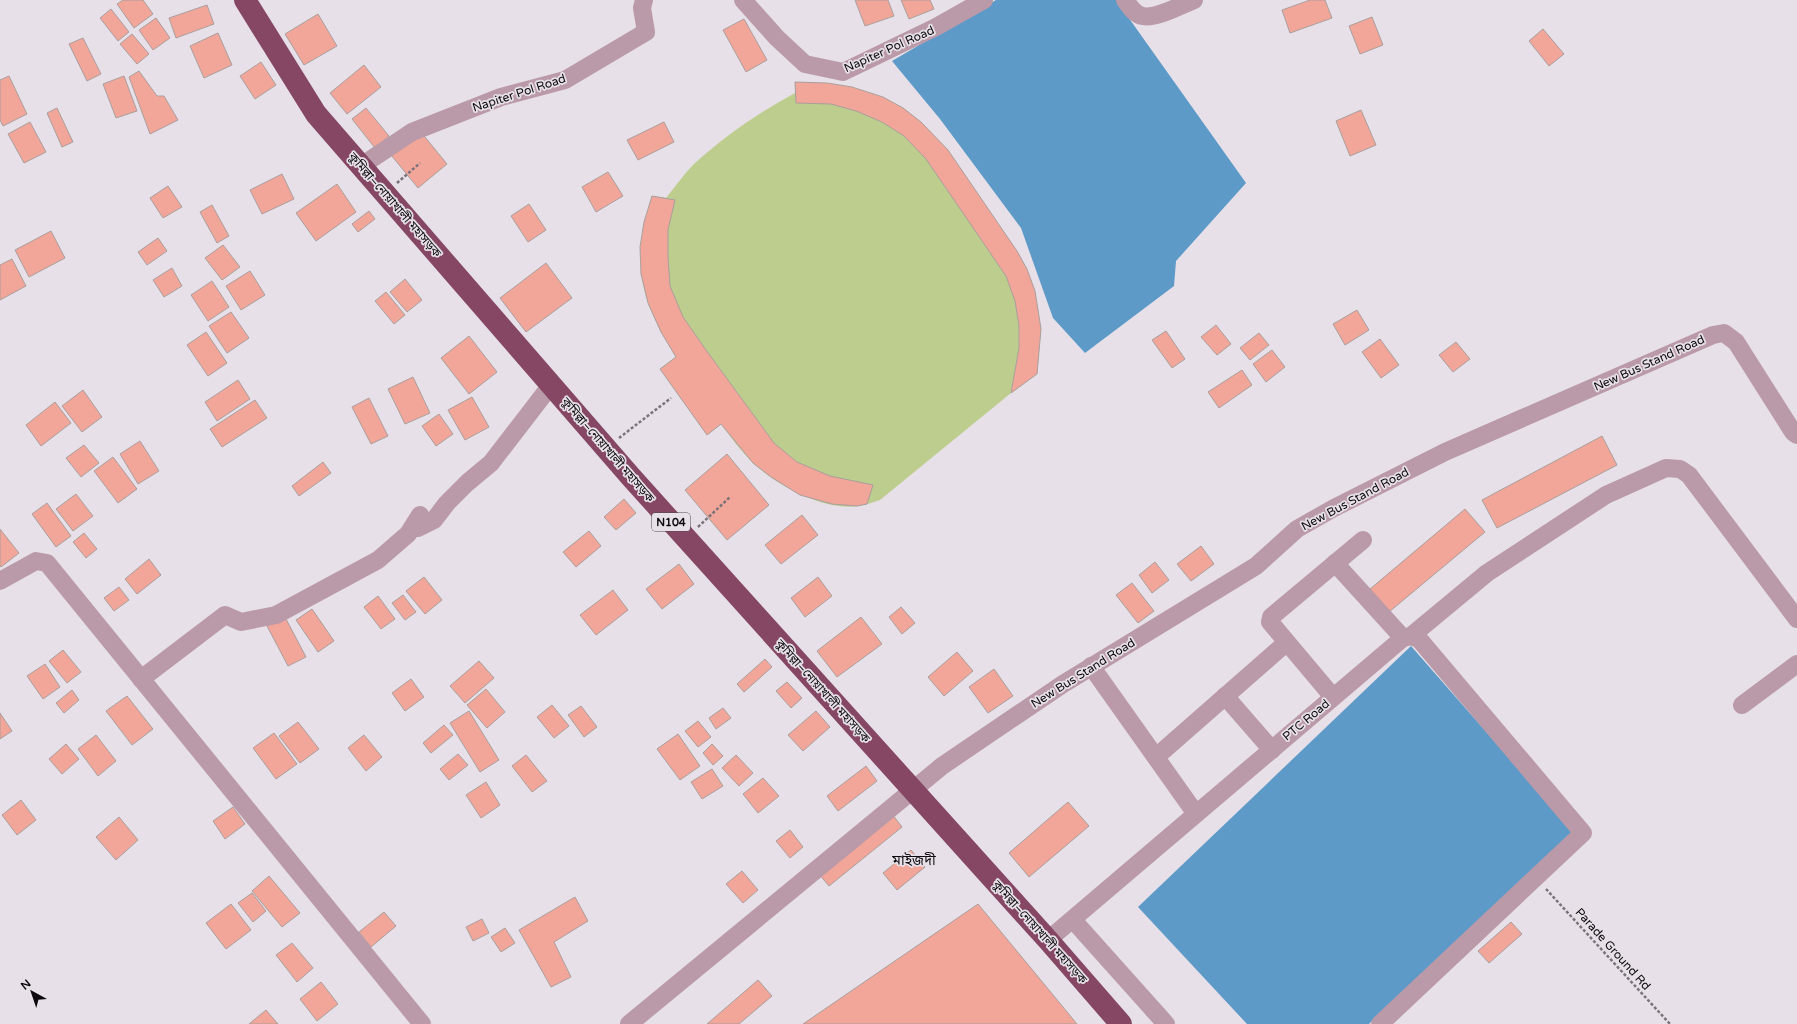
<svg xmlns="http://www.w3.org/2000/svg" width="1797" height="1024" font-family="'Varela Round','Noto Sans Bengali',sans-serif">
<rect width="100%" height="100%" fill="#e7e0e8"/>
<path fill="#bdcd8e" d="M795,82l108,26 18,14 27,28 87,141 6,38 -4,45 -26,19 -131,107c-7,2 -14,5 -21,6 -35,5 -81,-20 -106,-43 -12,-12 -22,-25 -32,-39l-14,11 -47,-66 16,-12c-38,-61 -44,-93 -24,-161l14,2c9,-11 18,-24 28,-34 31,-28 64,-51 101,-71z"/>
<g fill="#5d9ac8">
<polygon points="996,0 1116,0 1246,183 1176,261 1174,286 1085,353 1053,318 1021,228 940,119 892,61"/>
<polygon points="1411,646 1573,831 1369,1024 1247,1024 1138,907"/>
</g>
<g fill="#f2a599" stroke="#aa9f9d">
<polygon points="123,0 143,0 153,14 134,28 117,4"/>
<polygon points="855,0 888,0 894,16 865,26"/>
<polygon points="901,0 930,0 934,9 909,19"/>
<polygon points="1310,0 1325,0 1332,18 1290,33 1282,10"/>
<polygon points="207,5 214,24 176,38 169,18"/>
<polygon points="111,9 129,32 118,41 100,18"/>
<polygon points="318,14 337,46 304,65 285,34"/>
<polygon points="1372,17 1383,45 1360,54 1349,26"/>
<polygon points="156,18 170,38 153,50 139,30"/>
<polygon points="744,19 767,60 746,72 723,30"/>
<polygon points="1543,29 1564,54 1549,66 1529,41"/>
<polygon points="218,33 232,65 204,78 190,46"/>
<polygon points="132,34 149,54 137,64 120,44"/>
<polygon points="83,38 101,74 87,81 69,44"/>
<polygon points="261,62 276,85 255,99 240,76"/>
<polygon points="364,65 381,87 347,114 330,93"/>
<polygon points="139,71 157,96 164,96 178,120 150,134 129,77"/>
<polygon points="9,76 27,114 3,126 0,120 0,80"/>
<polygon points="124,76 137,111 116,118 103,84"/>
<polygon points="795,82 827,83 852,87 883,97 903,108 921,122 948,150 1017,251 1027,269 1035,291 1041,329 1037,374 1011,393 1019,348 1019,326 1015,301 1006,276 926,159 904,136 882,122 856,111 831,104 796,103"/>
<polygon points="57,108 73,142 62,147 47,113"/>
<polygon points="366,108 389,136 375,148 352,119"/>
<polygon points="1361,110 1376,145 1350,156 1336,121"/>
<polygon points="30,122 46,152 24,163 8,134"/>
<polygon points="664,122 674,142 638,160 627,140"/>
<polygon points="420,131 447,164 418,188 391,155"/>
<polygon points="608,172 623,196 596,212 582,187"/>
<polygon points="282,174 294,199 262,214 250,190"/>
<polygon points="337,184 356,212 316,241 296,213"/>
<polygon points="168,186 182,207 163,218 150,198"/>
<polygon points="652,196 675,200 668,230 668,256 670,286 683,317 706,350 774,443 797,462 830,476 873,485 867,504 857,506 832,504 800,495 771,477 753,463 721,424 707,435 660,369 676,357 661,332 648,303 641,274 640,247 644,222"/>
<polygon points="529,204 546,230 528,242 511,216"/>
<polygon points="212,205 229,236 217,243 200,212"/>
<polygon points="369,211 375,219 358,232 352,224"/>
<polygon points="51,231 65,258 29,277 15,250"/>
<polygon points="158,238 167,251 147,265 138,252"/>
<polygon points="223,245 240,267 222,280 205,258"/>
<polygon points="12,259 26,286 0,300 0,265"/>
<polygon points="546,263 572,298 526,332 500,298"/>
<polygon points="172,268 182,286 164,297 153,280"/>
<polygon points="250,271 265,295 241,310 226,286"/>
<polygon points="405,279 422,300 407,312 390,292"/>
<polygon points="212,281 229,307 208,321 191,295"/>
<polygon points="386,292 405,315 394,324 375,301"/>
<polygon points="1357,310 1369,330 1345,345 1333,324"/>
<polygon points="231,312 249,338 227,353 209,326"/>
<polygon points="1216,325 1231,344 1217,355 1201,337"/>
<polygon points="1166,331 1185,359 1172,368 1152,340"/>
<polygon points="206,332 227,363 208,376 187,345"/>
<polygon points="1259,333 1269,345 1250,360 1240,348"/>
<polygon points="469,336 497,372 469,394 441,358"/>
<polygon points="1380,339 1399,365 1381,378 1362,352"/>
<polygon points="1456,342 1470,359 1453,372 1439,355"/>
<polygon points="1272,350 1285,367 1266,382 1253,364"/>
<polygon points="1242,370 1252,385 1219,408 1208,392"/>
<polygon points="413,377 430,413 405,424 388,389"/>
<polygon points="238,380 250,399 217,421 205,402"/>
<polygon points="83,390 102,417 82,432 62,406"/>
<polygon points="472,397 489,427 465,440 448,410"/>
<polygon points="369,398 388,436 371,444 352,407"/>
<polygon points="255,400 267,418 222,447 210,429"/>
<polygon points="55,402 71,423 41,446 26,425"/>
<polygon points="439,414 453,434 436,446 422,426"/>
<polygon points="1602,436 1617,465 1497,528 1482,500"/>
<polygon points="140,441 159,471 138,484 120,454"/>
<polygon points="84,445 99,463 81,477 66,458"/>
<polygon points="727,454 769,505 727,540 685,490"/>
<polygon points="113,457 137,489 118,503 94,471"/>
<polygon points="323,462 331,473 299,496 292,486"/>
<polygon points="76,494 93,516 73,531 56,509"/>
<polygon points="624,499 636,513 616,530 604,517"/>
<polygon points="47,503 71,536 56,547 32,514"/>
<polygon points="1465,509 1485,532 1389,612 1370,589"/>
<polygon points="802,515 818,535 781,564 765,545"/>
<polygon points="0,529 19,553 1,567 0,566"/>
<polygon points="589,531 601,546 576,567 563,552"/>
<polygon points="84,533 97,549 86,558 73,542"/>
<polygon points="1201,546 1214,564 1191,581 1177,564"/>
<polygon points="149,559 161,575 137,594 125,579"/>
<polygon points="1155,562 1169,580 1152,593 1139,575"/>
<polygon points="679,564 694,584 662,609 646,589"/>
<polygon points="424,577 442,600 425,614 406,591"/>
<polygon points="818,577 832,596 805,617 791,598"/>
<polygon points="1132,583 1154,611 1138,623 1116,595"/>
<polygon points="119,587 129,600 114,611 104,598"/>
<polygon points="613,590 628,610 596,635 580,615"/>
<polygon points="403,595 416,612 405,620 392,603"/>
<polygon points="378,596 395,619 381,629 364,607"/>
<polygon points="901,607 915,623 902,634 889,617"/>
<polygon points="312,609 334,641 318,652 296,620"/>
<polygon points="285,617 306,657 288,666 267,626"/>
<polygon points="861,617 882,644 837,677 817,651"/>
<polygon points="63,650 81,672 67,683 49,661"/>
<polygon points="957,652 973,671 944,696 928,677"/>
<polygon points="765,659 772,667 744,692 737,684"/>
<polygon points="479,661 494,678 465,703 450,686"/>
<polygon points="45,664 60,687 43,699 27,676"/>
<polygon points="994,669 1013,696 988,713 969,687"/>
<polygon points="411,679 424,697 405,711 392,693"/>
<polygon points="787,682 802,698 791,708 776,691"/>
<polygon points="486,689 505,712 487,728 467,705"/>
<polygon points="72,690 79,700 64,713 56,703"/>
<polygon points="127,696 153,729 132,745 106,711"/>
<polygon points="552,705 569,726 554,738 537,717"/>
<polygon points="581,706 597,727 584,737 568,715"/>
<polygon points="723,708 731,718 716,729 709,718"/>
<polygon points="469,711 499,760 480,772 450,723"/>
<polygon points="816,711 830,727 803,751 788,735"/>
<polygon points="0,713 12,731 0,739"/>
<polygon points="698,721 711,737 698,747 685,731"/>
<polygon points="298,722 319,749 300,763 279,736"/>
<polygon points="444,725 453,735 431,753 423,743"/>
<polygon points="274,733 297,764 276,779 253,748"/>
<polygon points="678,734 700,766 680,780 657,749"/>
<polygon points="96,735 116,761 98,776 78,749"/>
<polygon points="364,735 382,757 366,771 348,748"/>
<polygon points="66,744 79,759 62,774 49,759"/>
<polygon points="712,744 723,756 713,765 703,753"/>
<polygon points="458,754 468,765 449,780 440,769"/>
<polygon points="526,755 547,781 532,792 512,766"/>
<polygon points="736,755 753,773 739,786 722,768"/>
<polygon points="866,766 877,781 838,811 827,796"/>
<polygon points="712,769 723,786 702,799 691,782"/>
<polygon points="763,778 779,796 758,813 743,794"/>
<polygon points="486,782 500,805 481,818 466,795"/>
<polygon points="21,800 36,820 17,835 2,815"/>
<polygon points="1068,802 1089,826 1029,877 1009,853"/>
<polygon points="233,807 245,824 225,839 213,821"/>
<polygon points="892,814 902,827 829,886 818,873"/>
<polygon points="119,817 138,840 116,860 96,837"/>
<polygon points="790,830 803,847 790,858 776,841"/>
<polygon points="911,850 925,867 897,890 883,873"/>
<polygon points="742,871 758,890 743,903 726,884"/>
<polygon points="269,876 300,913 282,927 252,891"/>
<polygon points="252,893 266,911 253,922 238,903"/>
<polygon points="575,897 588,921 554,942 571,977 551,987 519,930"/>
<polygon points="231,904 251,930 226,949 206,923"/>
<polygon points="978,904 1077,1024 803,1024"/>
<polygon points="384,912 396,926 371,947 359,932"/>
<polygon points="482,919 489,933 473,941 466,927"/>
<polygon points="1511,922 1522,934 1489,963 1478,951"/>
<polygon points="505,928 515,943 501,952 491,937"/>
<polygon points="292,943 313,968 297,982 276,955"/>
<polygon points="758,980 772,996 739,1024 707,1024"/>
<polygon points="321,982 338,1004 317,1021 300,999"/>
<polygon points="266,1010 278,1024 249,1024"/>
</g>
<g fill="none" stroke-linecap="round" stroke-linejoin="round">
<g stroke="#797479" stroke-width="2.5" stroke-dasharray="3 2" stroke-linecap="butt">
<polyline points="397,183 420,163"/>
<polyline points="619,438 671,398"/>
<polyline points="698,527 730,497"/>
<polyline points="1546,889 1670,1024"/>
</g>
<g stroke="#ba9aa8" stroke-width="18">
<polyline points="743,0 777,38 805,64 843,72 936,27 984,0"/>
<path d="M1125,0c5,7 10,15 18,16 13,3 38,-11 51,-16"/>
<polyline points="361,166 412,132 501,97 565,80 646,32 642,8 644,0"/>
<polyline points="1335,563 1403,638"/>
<polyline points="0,581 36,561 47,563 422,1024"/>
<polyline points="1411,636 1487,573 1606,495 1666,468 1680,469 1689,475 1797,619"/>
<polyline points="1091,666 1196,814"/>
<polyline points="141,679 225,615 241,622 276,615 378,560 408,534 420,515 418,528 434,520 447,503 467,483 491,463 551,385"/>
<polyline points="1225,696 1272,750"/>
<polyline points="1333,697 1270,622 1271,617 1363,540"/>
<polyline points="1742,705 1797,664"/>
<polyline points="1156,757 1286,643"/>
<polyline points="1073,920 1166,1024"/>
<polyline points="1048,940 1403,638 1411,636 1419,639 1583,833 1380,1024"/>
<polyline points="629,1024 942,766 1063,684 1256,566 1297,529 1334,508 1445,452 1713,335 1724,333 1736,342 1793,432 1797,435"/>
</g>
<polyline stroke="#864765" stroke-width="22" points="245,0 316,114 631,477 1048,940 1121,1024"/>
</g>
<g text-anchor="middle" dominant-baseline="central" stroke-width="3.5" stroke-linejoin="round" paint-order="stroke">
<rect fill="#e7e0e8" stroke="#4e4a4f" stroke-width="1" x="652" y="513" width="38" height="18" rx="3"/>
<g font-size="11" font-weight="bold" fill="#0d0a0d">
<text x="671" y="522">N104</text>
</g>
<g font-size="12" fill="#0d0a0d" stroke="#e7e0e8">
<text transform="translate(889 49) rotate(-24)">Napiter Pol Road</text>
<text transform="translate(519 93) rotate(-18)">Napiter Pol Road</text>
<text transform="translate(395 205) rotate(49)">কুমিল্লা–নোয়াখালী মহাসড়ক</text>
<text transform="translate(1649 363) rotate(-24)">New Bus Stand Road</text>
<text transform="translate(608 450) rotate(49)">কুমিল্লা–নোয়াখালী মহাসড়ক</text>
<text transform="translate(1355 499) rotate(-28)">New Bus Stand Road</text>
<text transform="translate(1083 673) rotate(-32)">New Bus Stand Road</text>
<text transform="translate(823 691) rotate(48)">কুমিল্লা–নোয়াখালী মহাসড়ক</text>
<text transform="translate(1306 720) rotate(-40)">PTC Road</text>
<text transform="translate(1040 932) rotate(48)">কুমিল্লা–নোয়াখালী মহাসড়ক</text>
<text transform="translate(1613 949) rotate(48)">Parade Ground Rd</text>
</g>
<g font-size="14" fill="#0d0a0d" stroke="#e7e0e8">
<text x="914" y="860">মাইজদী</text>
</g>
</g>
<g transform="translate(32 992) rotate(320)" stroke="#e7e0e8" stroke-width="3" paint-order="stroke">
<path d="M0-3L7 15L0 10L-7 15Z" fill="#0d0a0d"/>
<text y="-6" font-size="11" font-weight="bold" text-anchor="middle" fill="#0d0a0d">N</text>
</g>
</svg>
